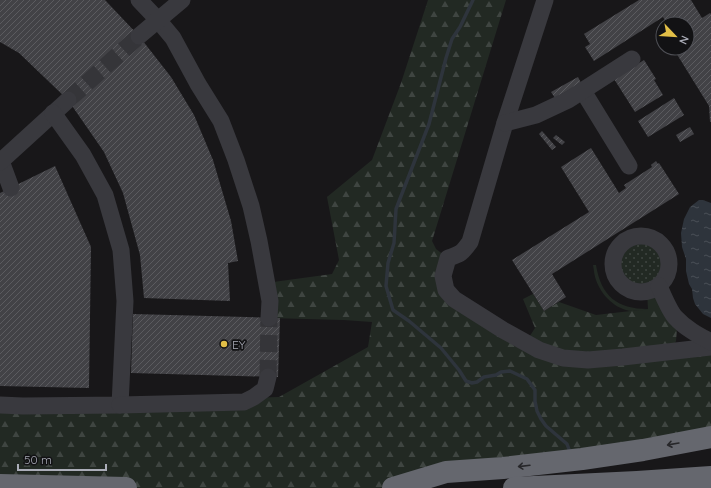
<svg xmlns="http://www.w3.org/2000/svg" width="711" height="488" font-family="Quicksand,sans-serif">
<defs>
<pattern id="grass-dots" width="8" height="8" patternUnits="userSpaceOnUse"><rect width="8" height="8" fill="#222923"/><path d="M2 2h.1M6 6h.1" fill="none" stroke="#3f4541" stroke-width="1.8" stroke-linecap="round"/></pattern>
<pattern id="forest-firs" width="22" height="20" patternUnits="userSpaceOnUse"><rect width="22" height="20" fill="#222923"/><path d="M5 1l3.5 6h-7zM16 11l3.5 6h-7z" fill="#3f4541"/></pattern>
<pattern id="water-ripples" width="26" height="14" patternUnits="userSpaceOnUse"><rect width="26" height="14" fill="#2e343c"/><path d="M2 4q2-2 4 0t4 0M15 11q2-2 4 0t4 0" fill="none" stroke="#4a4f56"/></pattern>
<pattern id="building-hatch" width="6" height="6" patternUnits="userSpaceOnUse"><rect width="6" height="6" fill="#424246"/><path d="M-1 1l2-2M0 6l6-6M5 7l2-2" fill="none" stroke="#5b5b5f"/></pattern>
</defs>
<rect width="100%" height="100%" fill="#181719"/>
<path fill="url(#grass-dots)" d="M644,236c3,1 6,1 9,2 31,14 14,63 -21,52 -9,-3 -15,-11 -17,-20 -4,-14 5,-30 20,-33 2,-1 6,-1 9,-1z"/>
<polygon fill="url(#forest-firs)" points="428,0 506,0 432,241 436,249 448,258 446,290 526,342 535,328 523,299 533,294 544,311 559,302 596,315 648,309 647,291 653,289 677,329 676,341 671,351 711,347 711,437 393,488 126,488 0,485 0,405 279,397 368,347 372,322 344,320 269,318 266,283 332,274 339,260 327,197 372,160 401,83"/>
<path fill="#222923" d="M593,265h3c5,31 21,44 52,44 -5,1 -11,2 -16,2 -16,-1 -31,-16 -36,-31 -2,-5 -2,-10 -3,-15z"/>
<polygon fill="url(#water-ripples)" points="699,200 703,200 711,203 711,318 703,314 695,304 693,298 692,289 689,284 686,271 686,259 682,247 681,233 684,219 690,207"/>
<g fill="none" stroke-linecap="round" stroke-linejoin="round">
<polyline stroke="#2e343c" stroke-width="3.5" points="473,0 460,27 452,39 446,58 429,124 396,209 394,243 388,263 386,286 393,310 409,321 441,348 459,370 466,381 472,383 477,382 484,377 496,375 501,372 510,371 527,379 535,390 535,401 537,411 541,419 546,426 567,444 570,452"/>
</g>
<g fill="url(#building-hatch)">
<polygon points="0,0 105,0 139,36 171,77 194,115 213,160 231,221 238,261 228,263 230,301 144,298 140,255 123,193 104,152 68,100 19,53 0,42"/>
<polygon points="639,0 691,0 702,18 710,13 711,14 711,122 710,122 709,106 673,48 687,48 687,24 667,24 663,17 594,61 585,47 590,44 584,34"/>
<polygon points="644,60 656,79 654,80 663,95 635,112 614,79"/>
<polygon points="578,77 581,83 555,98 551,92"/>
<polygon points="674,98 684,115 648,137 638,121"/>
<polygon points="690,127 694,134 680,142 676,135"/>
<polygon points="542,131 556,147 552,150 539,134"/>
<polygon points="556,135 565,142 562,145 553,138"/>
<polygon points="591,148 619,193 626,188 624,185 652,167 651,165 656,161 658,164 659,163 679,194 552,274 566,297 544,311 512,260 589,212 561,167"/>
<polygon points="55,166 91,247 89,388 0,386 0,193"/>
<polygon points="133,314 280,318 278,377 131,373"/>
</g>
<g fill="none" stroke-linecap="round" stroke-linejoin="round">
<g stroke="#353539" stroke-width="17" stroke-dasharray="17 8" stroke-linecap="butt">
<polyline points="68,100 139,36"/>
<polyline points="268,377 269,318"/>
</g>
<g stroke="#39393e" stroke-width="17">
<polyline points="139,0 158,20 173,38 198,84 221,121 236,160 251,206 259,241 270,301 269,318"/>
<path d="M545,0l-40,123 -35,119c-8,11 -9,12 -22,16l-5,18 3,14 8,9 49,31 36,20 24,8 25,2 35,-3 88,-10"/>
<polyline points="139,36 182,0"/>
<polyline points="583,91 629,166"/>
<polyline points="505,123 536,115 568,100 632,59"/>
<polyline points="1,161 11,188"/>
<polyline points="0,162 68,100"/>
<circle cx="641" cy="264" r="28"/>
<path d="M659,286c4,9 10,24 16,31 10,11 23,18 36,25"/>
<polyline points="0,405 23,406 120,405 125,301 121,250 105,195 83,155 53,113"/>
<polyline points="120,405 244,402 254,397 265,389 268,377"/>
</g>
<g stroke="#65676e" stroke-width="22">
<polyline points="0,485 126,488"/>
<polyline points="393,488 446,472 503,468 582,459 643,450 711,437"/>
<polyline points="514,488 637,482 711,477"/>
</g>
</g>
<defs><path id="oneway-shaft" d="M-6 0H5M1.5-3L5.5 0L1.5 3" fill="none" stroke-width="1.6" stroke-linecap="round" stroke-linejoin="round"/></defs>
<g stroke="#27272a">
<use href="#oneway-shaft" transform="translate(673 444) rotate(170)"/>
<use href="#oneway-shaft" transform="translate(524 466) rotate(173)"/>
</g>
<circle fill="#e2bf47" stroke="#121214" stroke-width="1.5" cx="224" cy="344" r="4"/>
<g text-anchor="middle" dominant-baseline="central" stroke-width="3.5" stroke-linejoin="round" paint-order="stroke">
<g font-size="12" fill="#abadb8" stroke="#121214" text-anchor="start">
<text x="232" y="344">EY</text>
</g>
</g>
<g transform="translate(675 36) rotate(115)"><circle r="19" fill="#121214" stroke="#4f5056"/>
<path d="M0-3L7 15L0 10L-7 15Z" fill="#e2bf47"/>
<text y="-6" font-size="11" font-weight="bold" text-anchor="middle" fill="#abadb8">N</text>
</g>
<path d="M18 464v6h88v-6" fill="none" stroke="#abadb8" stroke-width="2"/>
<text x="24" y="464" font-size="12" fill="#abadb8" stroke="#121214" stroke-width="3" paint-order="stroke">50 m</text>
</svg>
